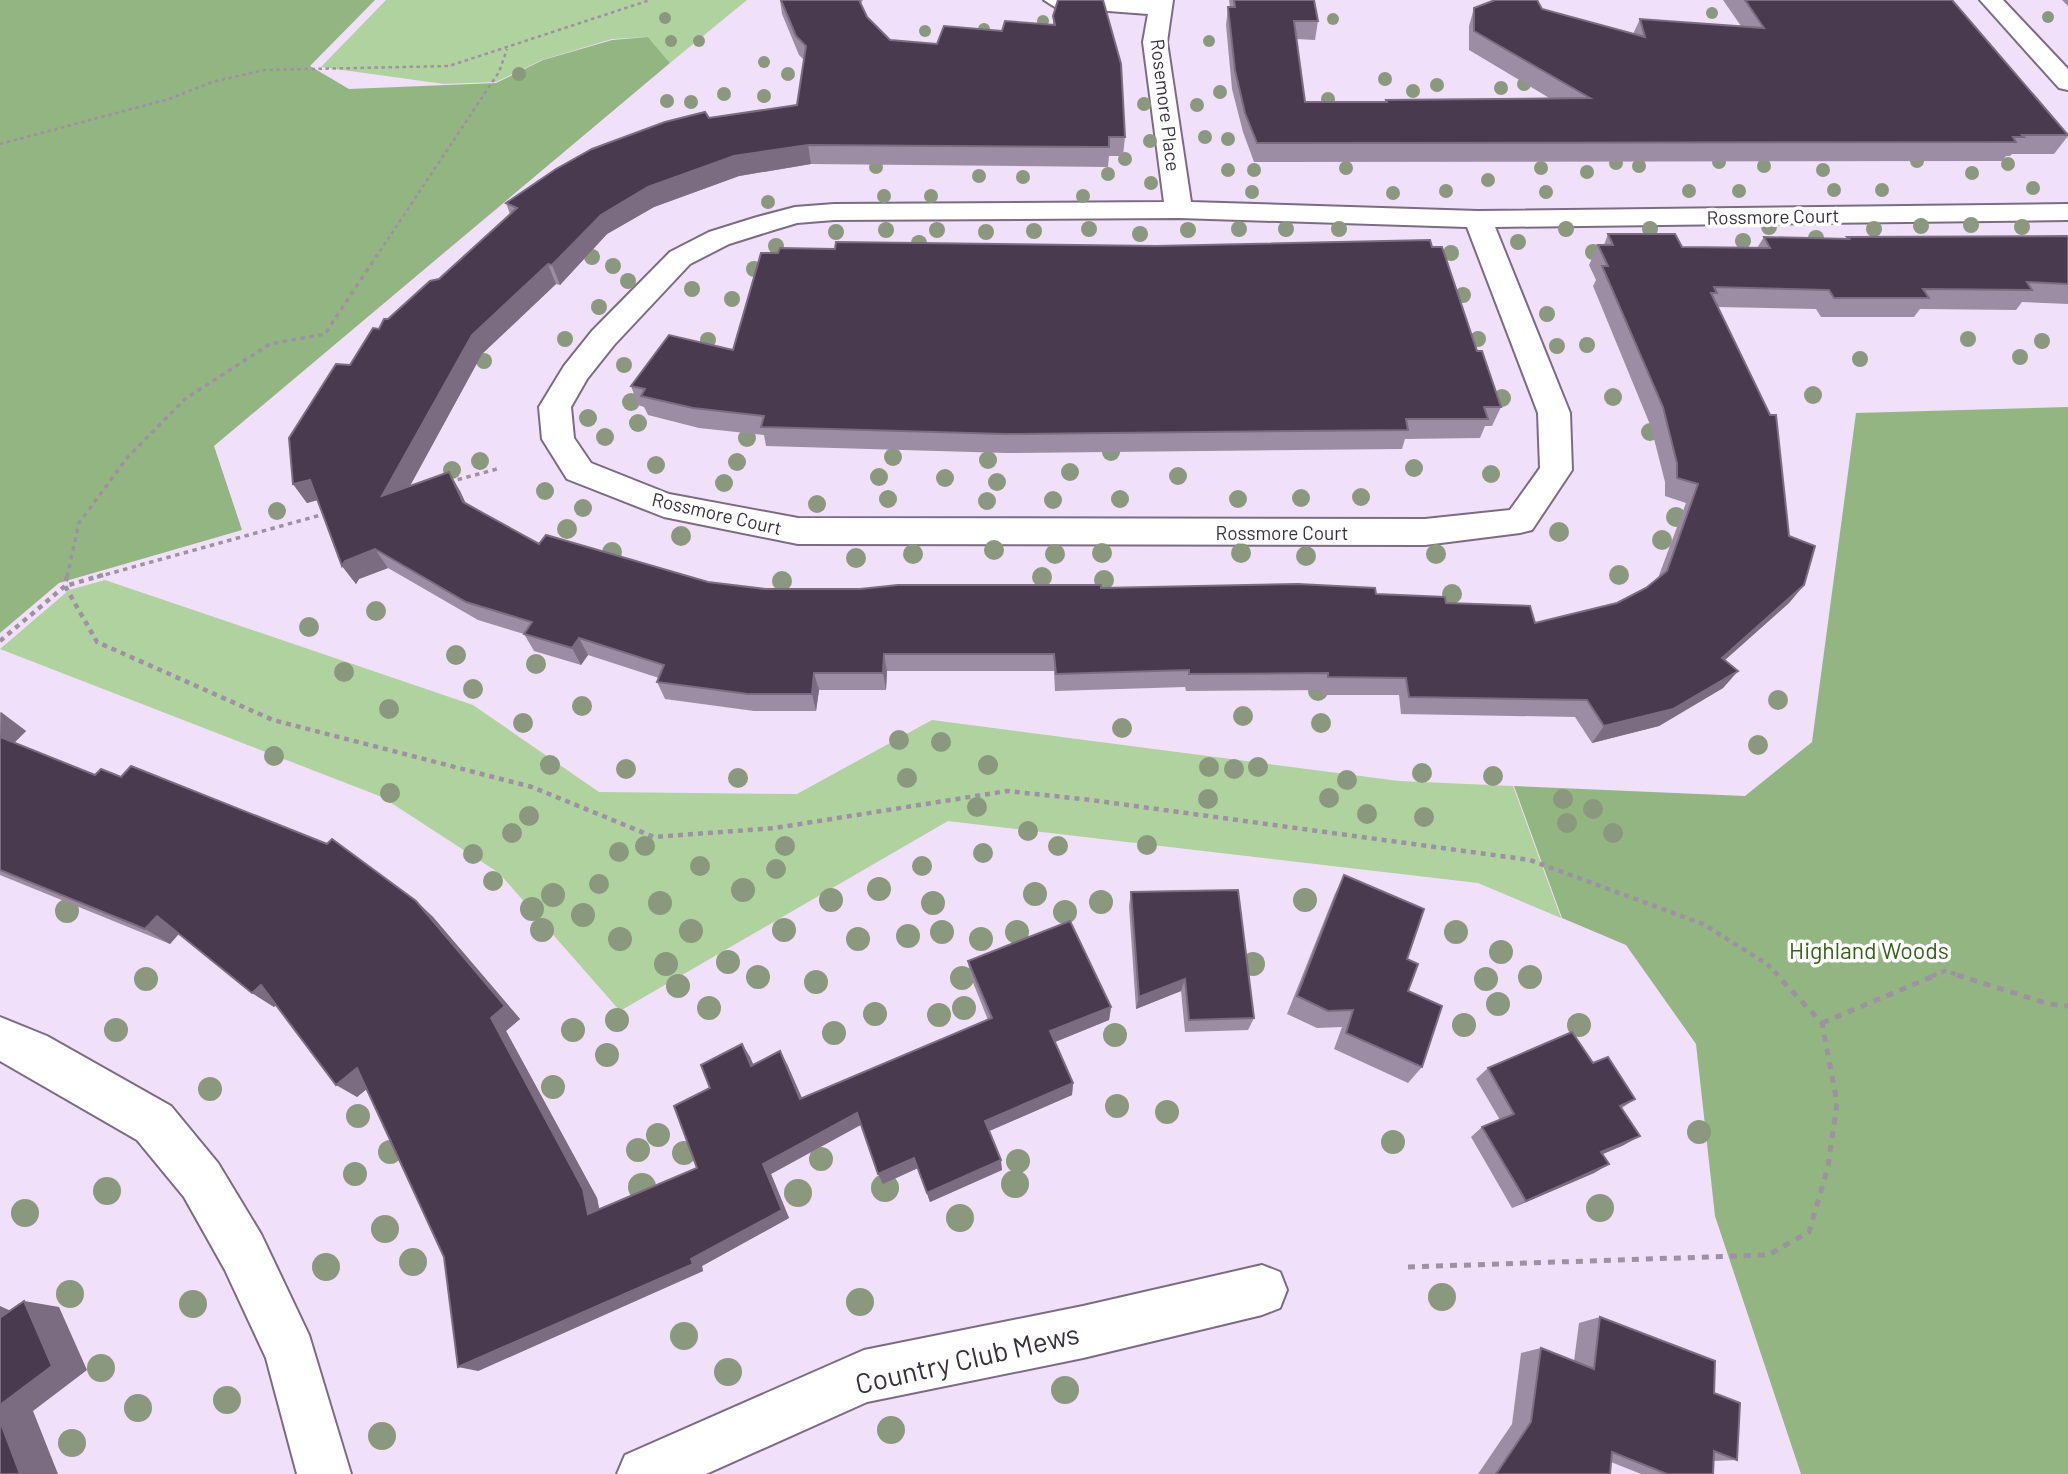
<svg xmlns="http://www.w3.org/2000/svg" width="2068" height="1474" font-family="Barlow,sans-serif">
<rect width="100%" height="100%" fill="#f1e0f9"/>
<g fill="#b0d29e">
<polygon points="386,0 747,0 670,63 648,37 612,39 542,60 496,82 444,84 321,67"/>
<polygon points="105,580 473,705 599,792 797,794 932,720 1399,781 1513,786 1561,918 1478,883 948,821 620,1011 499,873 382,797 0,649 69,590"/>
</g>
<g fill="#93b582">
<polygon points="0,0 375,0 310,66 349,89 496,83 543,60 612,40 648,37 670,63 214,446 242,530 59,583 0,633"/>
<polygon points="2068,407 2068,1474 1801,1474 1715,1216 1696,1044 1626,945 1562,918 1514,786 1745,796 1812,742 1856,413"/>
</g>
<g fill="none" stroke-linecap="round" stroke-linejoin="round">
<defs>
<g id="minor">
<path d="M1044,0h129l-6,42 24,160 287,9 590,-7v16l-573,7 75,186 2,57 -40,60 -12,3 -95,12 -627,-1 -134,-27 -97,-38 -25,-40 -3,-32 25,-41 28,-35 78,-79 39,-20 48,-15 38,-10 39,-3 330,-2 -21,-160 5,-28 -93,-7zM1179,218l288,9 71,186 2,55 -30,42 -85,9 -627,-1 -129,-24 -78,-31 -17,-25 -3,-31 16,-28 27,-34 76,-81 39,-20 48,-15 20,-6 37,-3z"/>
<polygon points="1980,0 2003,0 2068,69 2068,90 2059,88"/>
<polygon points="0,1017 47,1036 171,1106 218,1163 261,1234 309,1335 351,1474 297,1474 266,1358 225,1270 184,1197 137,1140 0,1061"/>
<polygon points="1262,1265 1280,1272 1287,1290 1280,1308 1262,1315 1083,1358 867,1402 706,1474 617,1474 625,1455 864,1350 1083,1306"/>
</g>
</defs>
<use href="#minor" stroke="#7b6c82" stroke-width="4"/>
<g stroke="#9d91a3" stroke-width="2.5" stroke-dasharray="3.5 3.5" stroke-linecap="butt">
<polyline points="0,144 169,99 212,82 264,70 449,66 650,0"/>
<polyline points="376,257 499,72 507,49"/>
</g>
<g stroke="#9d91a3" stroke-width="3.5" stroke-dasharray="4.5 4.5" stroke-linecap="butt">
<polyline points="449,482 497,469"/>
<polyline points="67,577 79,523 127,458 185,399 270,344 325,334 377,255"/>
<polyline points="97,577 328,513"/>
</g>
<g stroke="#9d91a3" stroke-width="4.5" stroke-dasharray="5 5" stroke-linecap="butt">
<polyline points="103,575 65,586 97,642 273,720 532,787 654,837 775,828 1007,791 1091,800 1530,860 1703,924 1767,964 1779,976"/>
<polyline points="0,641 65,586 67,575"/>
<polyline points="1932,976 1945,971 1962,976"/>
</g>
<g stroke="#9d91a3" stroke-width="5" stroke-dasharray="7 7" stroke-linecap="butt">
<polyline points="1957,975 2049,1004 2068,1006"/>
<polyline points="1822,1023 1936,975"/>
<polyline points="1408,1267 1768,1255 1809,1232 1828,1167 1837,1103 1822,1023 1777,975"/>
</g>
<use href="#minor" fill="#fff" fill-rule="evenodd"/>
</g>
<g fill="#8a997d">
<circle cx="1712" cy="13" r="6"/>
<circle cx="2048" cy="17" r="6"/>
<circle cx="665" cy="18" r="6"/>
<circle cx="1333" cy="19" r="6"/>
<circle cx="1043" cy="21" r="6"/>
<circle cx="984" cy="29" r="6"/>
<circle cx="925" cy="31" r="6"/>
<circle cx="671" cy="41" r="6"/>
<circle cx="699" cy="41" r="6"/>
<circle cx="1209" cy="41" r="6"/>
<circle cx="764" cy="62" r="6"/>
<circle cx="519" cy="74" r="7"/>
<circle cx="788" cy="74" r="7"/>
<circle cx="1385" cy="79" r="7"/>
<circle cx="1524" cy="84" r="7"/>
<circle cx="1437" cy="85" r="7"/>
<circle cx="1501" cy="88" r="7"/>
<circle cx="1413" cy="91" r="7"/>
<circle cx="1220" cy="92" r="7"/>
<circle cx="724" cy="94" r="7"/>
<circle cx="764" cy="96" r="7"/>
<circle cx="1328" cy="99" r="7"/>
<circle cx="667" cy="101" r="7"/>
<circle cx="691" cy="102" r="7"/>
<circle cx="1144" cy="104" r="7"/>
<circle cx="1197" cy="105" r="7"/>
<circle cx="1205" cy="137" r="7"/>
<circle cx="1228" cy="139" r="7"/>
<circle cx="1150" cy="141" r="7"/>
<circle cx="1125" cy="159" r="7"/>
<circle cx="1917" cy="161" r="7"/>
<circle cx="1719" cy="162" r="7"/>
<circle cx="1616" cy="163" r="7"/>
<circle cx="2008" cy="164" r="7"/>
<circle cx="1639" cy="166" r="7"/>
<circle cx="1764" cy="166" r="7"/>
<circle cx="876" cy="167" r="7"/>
<circle cx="1346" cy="168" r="7"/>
<circle cx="1541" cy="168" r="7"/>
<circle cx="1228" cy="170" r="7"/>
<circle cx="1254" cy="170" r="7"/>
<circle cx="1823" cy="170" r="7"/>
<circle cx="1587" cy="172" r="7"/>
<circle cx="1972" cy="173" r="7"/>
<circle cx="1108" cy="174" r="7"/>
<circle cx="979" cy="176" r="7"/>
<circle cx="1023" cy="177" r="7"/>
<circle cx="1488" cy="180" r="7"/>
<circle cx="1151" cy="183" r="7"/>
<circle cx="2033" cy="188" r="7"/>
<circle cx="1834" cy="190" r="7"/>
<circle cx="1882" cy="190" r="7"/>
<circle cx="1446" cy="191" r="7"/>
<circle cx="1689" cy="191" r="7"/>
<circle cx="1739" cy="191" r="7"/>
<circle cx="1252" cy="192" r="7"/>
<circle cx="1546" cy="192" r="7"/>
<circle cx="1393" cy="193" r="7"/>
<circle cx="884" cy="196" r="7"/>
<circle cx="931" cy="196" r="7"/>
<circle cx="1083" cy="196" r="7"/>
<circle cx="768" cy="202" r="7"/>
<circle cx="1971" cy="225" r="8"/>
<circle cx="1921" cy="226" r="8"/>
<circle cx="1769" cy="227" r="8"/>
<circle cx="2022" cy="227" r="8"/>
<circle cx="1089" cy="229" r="8"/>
<circle cx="1239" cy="229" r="8"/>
<circle cx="1286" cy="229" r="8"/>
<circle cx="1339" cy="229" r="8"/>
<circle cx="1566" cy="229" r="8"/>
<circle cx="1650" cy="229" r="8"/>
<circle cx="1874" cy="229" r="8"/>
<circle cx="886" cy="230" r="8"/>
<circle cx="937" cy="230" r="8"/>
<circle cx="1188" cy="230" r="8"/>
<circle cx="1034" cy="231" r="8"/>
<circle cx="836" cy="232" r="8"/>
<circle cx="986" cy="232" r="8"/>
<circle cx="1140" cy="234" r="8"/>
<circle cx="1816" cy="238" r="8"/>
<circle cx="1743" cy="241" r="8"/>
<circle cx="1518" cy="242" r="8"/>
<circle cx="919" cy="243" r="8"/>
<circle cx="776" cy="246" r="8"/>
<circle cx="1593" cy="252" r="8"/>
<circle cx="1451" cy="253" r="8"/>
<circle cx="592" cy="257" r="8"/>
<circle cx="613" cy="266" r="8"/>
<circle cx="754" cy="269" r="8"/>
<circle cx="628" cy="281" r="8"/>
<circle cx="692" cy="289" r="8"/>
<circle cx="1463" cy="295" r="8"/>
<circle cx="732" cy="299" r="8"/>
<circle cx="599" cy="307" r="8"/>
<circle cx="1547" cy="314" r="8"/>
<circle cx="565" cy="339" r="8"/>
<circle cx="1478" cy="339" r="8"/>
<circle cx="1968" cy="339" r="8"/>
<circle cx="708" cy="340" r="8"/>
<circle cx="2042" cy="341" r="8"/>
<circle cx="1587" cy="345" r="8"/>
<circle cx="1557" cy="346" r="8"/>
<circle cx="2020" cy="357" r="8"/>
<circle cx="1860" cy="359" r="8"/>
<circle cx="484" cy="361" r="8"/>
<circle cx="624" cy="365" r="8"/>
<circle cx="1813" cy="395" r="9"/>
<circle cx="1613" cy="397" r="9"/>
<circle cx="1502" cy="398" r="9"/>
<circle cx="631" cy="402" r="9"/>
<circle cx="588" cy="418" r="9"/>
<circle cx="638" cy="423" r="9"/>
<circle cx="1650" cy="432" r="9"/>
<circle cx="605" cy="437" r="9"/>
<circle cx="747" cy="438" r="9"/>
<circle cx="1111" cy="452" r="9"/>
<circle cx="893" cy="457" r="9"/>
<circle cx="988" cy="460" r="9"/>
<circle cx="480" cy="461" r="9"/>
<circle cx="737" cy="462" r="9"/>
<circle cx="656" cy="465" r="9"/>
<circle cx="1414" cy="468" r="9"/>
<circle cx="452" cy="470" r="9"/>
<circle cx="1070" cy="472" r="9"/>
<circle cx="1491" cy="474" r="9"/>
<circle cx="1178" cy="476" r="9"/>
<circle cx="879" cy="477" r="9"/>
<circle cx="945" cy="478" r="9"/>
<circle cx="997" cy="482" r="9"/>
<circle cx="724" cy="483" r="9"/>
<circle cx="545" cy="491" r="9"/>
<circle cx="1361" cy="497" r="9"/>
<circle cx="1301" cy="498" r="9"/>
<circle cx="888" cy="499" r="9"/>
<circle cx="1120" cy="499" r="9"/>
<circle cx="1238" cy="499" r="9"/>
<circle cx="1053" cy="500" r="9"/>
<circle cx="987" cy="501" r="9"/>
<circle cx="817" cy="504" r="9"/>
<circle cx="583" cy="508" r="9"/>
<circle cx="277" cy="511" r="9"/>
<circle cx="1676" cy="517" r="10"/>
<circle cx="567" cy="529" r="10"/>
<circle cx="1559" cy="532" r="10"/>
<circle cx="681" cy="536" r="10"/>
<circle cx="1662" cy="540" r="10"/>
<circle cx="994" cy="550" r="10"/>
<circle cx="612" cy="552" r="10"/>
<circle cx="1102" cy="553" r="10"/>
<circle cx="1241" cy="553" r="10"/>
<circle cx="913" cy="554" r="10"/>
<circle cx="1055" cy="554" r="10"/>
<circle cx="1436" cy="554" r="10"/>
<circle cx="1306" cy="556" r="10"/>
<circle cx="856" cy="558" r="10"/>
<circle cx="1619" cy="575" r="10"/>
<circle cx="1042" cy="577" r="10"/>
<circle cx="1104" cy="580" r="10"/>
<circle cx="782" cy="581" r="10"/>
<circle cx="1452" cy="594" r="10"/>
<circle cx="376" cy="611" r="10"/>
<circle cx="309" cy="627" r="10"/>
<circle cx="456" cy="655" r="10"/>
<circle cx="536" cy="664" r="10"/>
<circle cx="344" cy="672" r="10"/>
<circle cx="473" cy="689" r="10"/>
<circle cx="1318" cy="691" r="10"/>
<circle cx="1778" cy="700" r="10"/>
<circle cx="582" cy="706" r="10"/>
<circle cx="389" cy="709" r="10"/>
<circle cx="1243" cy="716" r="10"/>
<circle cx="523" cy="723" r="10"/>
<circle cx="1321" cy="723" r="10"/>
<circle cx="1122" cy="728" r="10"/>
<circle cx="899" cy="740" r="10"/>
<circle cx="941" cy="742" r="10"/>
<circle cx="1758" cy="745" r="10"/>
<circle cx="274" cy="756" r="10"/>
<circle cx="550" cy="765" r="10"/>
<circle cx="988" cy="765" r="10"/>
<circle cx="1209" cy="767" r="10"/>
<circle cx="1258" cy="767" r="10"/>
<circle cx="626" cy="769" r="10"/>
<circle cx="1234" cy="769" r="10"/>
<circle cx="1422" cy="773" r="10"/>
<circle cx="1493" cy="776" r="10"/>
<circle cx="738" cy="778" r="10"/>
<circle cx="907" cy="778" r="10"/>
<circle cx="1347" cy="780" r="10"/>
<circle cx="390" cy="793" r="10"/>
<circle cx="1329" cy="798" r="10"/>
<circle cx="1208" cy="799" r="10"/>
<circle cx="1563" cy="799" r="10"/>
<circle cx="977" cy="807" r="10"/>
<circle cx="1593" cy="809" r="10"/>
<circle cx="1367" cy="814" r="10"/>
<circle cx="529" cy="816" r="10"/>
<circle cx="1424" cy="817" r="10"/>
<circle cx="1567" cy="823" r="10"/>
<circle cx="1028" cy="831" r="10"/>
<circle cx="512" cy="833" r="10"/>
<circle cx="1613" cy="833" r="10"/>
<circle cx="1147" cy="845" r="10"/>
<circle cx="645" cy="846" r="10"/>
<circle cx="785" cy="846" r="10"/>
<circle cx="1058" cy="846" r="10"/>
<circle cx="619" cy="852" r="10"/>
<circle cx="983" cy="853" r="10"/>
<circle cx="473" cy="854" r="10"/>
<circle cx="700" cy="866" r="10"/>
<circle cx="922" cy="866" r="10"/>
<circle cx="776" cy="869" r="10"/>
<circle cx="493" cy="881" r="10"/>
<circle cx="599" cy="884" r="10"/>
<circle cx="879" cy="889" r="12"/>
<circle cx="743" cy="890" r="12"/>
<circle cx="1035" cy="894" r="12"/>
<circle cx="553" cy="895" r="12"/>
<circle cx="831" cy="900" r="12"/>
<circle cx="1305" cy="900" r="12"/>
<circle cx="1101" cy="902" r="12"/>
<circle cx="660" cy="903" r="12"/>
<circle cx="933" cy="903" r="12"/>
<circle cx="532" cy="909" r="12"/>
<circle cx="67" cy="911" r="12"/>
<circle cx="1065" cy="912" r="12"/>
<circle cx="583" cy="915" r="12"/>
<circle cx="542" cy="930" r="12"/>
<circle cx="784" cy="930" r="12"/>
<circle cx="691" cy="931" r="12"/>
<circle cx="942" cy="932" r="12"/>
<circle cx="1017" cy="932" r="12"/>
<circle cx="1456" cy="932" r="12"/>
<circle cx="908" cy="936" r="12"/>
<circle cx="620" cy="939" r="12"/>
<circle cx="858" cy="939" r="12"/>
<circle cx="981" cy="939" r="12"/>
<circle cx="1501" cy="952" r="12"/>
<circle cx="728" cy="962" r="12"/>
<circle cx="666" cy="964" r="12"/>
<circle cx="1253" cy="964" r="12"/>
<circle cx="758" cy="977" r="12"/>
<circle cx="1530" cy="977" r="12"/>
<circle cx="962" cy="978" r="12"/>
<circle cx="146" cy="979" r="12"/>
<circle cx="1486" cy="979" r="12"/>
<circle cx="816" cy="982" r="12"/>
<circle cx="678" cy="986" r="12"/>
<circle cx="1498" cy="1004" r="12"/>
<circle cx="709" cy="1008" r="12"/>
<circle cx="964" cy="1008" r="12"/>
<circle cx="875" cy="1014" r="12"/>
<circle cx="939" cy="1015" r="12"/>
<circle cx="617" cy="1020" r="12"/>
<circle cx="1464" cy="1025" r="12"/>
<circle cx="1579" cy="1025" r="12"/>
<circle cx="116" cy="1030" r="12"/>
<circle cx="573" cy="1030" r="12"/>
<circle cx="834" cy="1033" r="12"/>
<circle cx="1115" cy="1035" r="12"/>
<circle cx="607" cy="1055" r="12"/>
<circle cx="553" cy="1087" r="12"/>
<circle cx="210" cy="1089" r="12"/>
<circle cx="1117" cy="1106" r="12"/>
<circle cx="1167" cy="1112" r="12"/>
<circle cx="358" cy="1116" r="12"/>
<circle cx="1699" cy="1132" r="12"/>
<circle cx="658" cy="1135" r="12"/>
<circle cx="1393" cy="1142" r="12"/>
<circle cx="638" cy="1150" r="12"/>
<circle cx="390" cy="1152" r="12"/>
<circle cx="684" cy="1153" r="12"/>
<circle cx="821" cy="1159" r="12"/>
<circle cx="1018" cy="1161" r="12"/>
<circle cx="355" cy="1174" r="12"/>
<circle cx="1015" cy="1184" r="14"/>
<circle cx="642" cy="1187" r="14"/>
<circle cx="885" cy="1188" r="14"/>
<circle cx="107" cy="1191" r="14"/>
<circle cx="798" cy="1193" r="14"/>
<circle cx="1600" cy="1208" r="14"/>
<circle cx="25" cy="1213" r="14"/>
<circle cx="960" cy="1218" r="14"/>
<circle cx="385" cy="1229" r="14"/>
<circle cx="413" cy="1262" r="14"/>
<circle cx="326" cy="1267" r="14"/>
<circle cx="70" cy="1294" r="14"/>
<circle cx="1442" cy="1297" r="14"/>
<circle cx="860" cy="1302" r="14"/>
<circle cx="193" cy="1304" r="14"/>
<circle cx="684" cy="1336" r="14"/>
<circle cx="101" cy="1368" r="14"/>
<circle cx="728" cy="1372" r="14"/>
<circle cx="1065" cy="1390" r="14"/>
<circle cx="227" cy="1400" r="14"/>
<circle cx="138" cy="1408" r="14"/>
<circle cx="891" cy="1430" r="14"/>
<circle cx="382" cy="1436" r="14"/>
<circle cx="72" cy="1443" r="14"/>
</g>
<g fill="#9d8da4">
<polygon points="780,0 863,0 861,3 867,17 890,40 937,44 1002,31 1053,25 1053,16 1125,137 1123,156 1109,156 1108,167 811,164 739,176 654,207 607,234 560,285 556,284 482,354 410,486 460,491 466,504 539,544 708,582 765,589 1101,588 1376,594 1446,603 1535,623 1617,603 1646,588 1658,578 1686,503 1665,496 1665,482 1651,427 1593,286 1596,280 1589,265 1598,245 1604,245 1608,234 1682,247 1757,248 1764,237 1846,239 1847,237 2068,236 2068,304 2022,302 2016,310 1920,309 1914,317 1821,317 1816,309 1718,307 1804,585 1789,603 1725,660 1738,671 1723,688 1659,726 1592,743 1575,717 1401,714 1399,695 1322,695 1321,690 1186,691 1185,687 1055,691 1054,671 887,671 886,690 819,690 816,711 754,711 665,699 657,682 659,678 588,655 581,665 534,651 524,634 478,620 388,568 359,579 356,584 342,566 318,500 307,503 293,484 350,365 379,329 388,319 439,279 510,214 506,203 709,118 797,105 804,60 799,55 782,14"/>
<polygon points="1229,0 1314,0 1318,21 1315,40 1296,39 1305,102 1386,102 1386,100 1551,99 1469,50 1469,26 1474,8 1542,9 1633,34 1640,19 1741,26 1723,0 1952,0 2068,136 2054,154 2012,154 2010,156 2006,156 2002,161 1254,162 1243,132 1232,89 1226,25 1228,7 1230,7"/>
<polygon points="2062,0 2068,0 2068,6"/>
<polygon points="1156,246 1432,247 1501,407 1492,426 1485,426 1480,438 1405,439 1402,449 1006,453 766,446 764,435 699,428 648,415 644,407 638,405 631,386 733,350 778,253 835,249"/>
<polygon points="0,712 26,731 14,743 416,901 433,917 520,1019 506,1031 597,1198 599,1209 697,1168 710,1088 742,1044 750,1057 753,1064 787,1064 802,1098 988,1020 970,975 968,961 1111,1007 1109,1020 1055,1042 1073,1083 1072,1095 989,1131 1002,1170 930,1202 918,1168 883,1184 861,1125 771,1174 789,1218 702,1266 703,1271 478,1371 444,1257 367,1089 357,1097 276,1005 274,1007 252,993 179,934 170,944 0,875"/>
<polygon points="1344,875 1407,959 1408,991 1422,1067 1408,1083 1334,1049 1342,1027 1317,1028 1287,1014 1334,896"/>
<polygon points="1131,892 1254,1018 1248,1030 1185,1032 1181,991 1136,1009 1129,906"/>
<polygon points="1593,1063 1635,1099 1622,1108 1624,1145 1603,1154 1609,1164 1594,1173 1512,1208 1471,1137 1482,1127 1500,1120 1476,1079 1488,1068"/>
<polygon points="1600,1317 1714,1393 1737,1460 1713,1461 1713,1474 1641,1474 1611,1462 1610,1474 1478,1474 1512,1424 1521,1353 1541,1348 1574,1361 1579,1323"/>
</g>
<g fill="#7b6c82">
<polygon points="808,145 811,164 739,176 654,207 607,234 560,285 552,265 601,215 648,187 734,156"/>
<polygon points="548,264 556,284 482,354 394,515 382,496 472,335"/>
<polygon points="449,472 460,491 474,521 463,502"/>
<polygon points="310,480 324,498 307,503 293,484"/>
<polygon points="375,549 388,568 359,579 356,584 342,566 345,561"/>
<polygon points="1804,585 1789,603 1708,675 1722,658"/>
<polygon points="579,638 588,655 581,665 572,648"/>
<polygon points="884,654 887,671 886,690 883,673"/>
<polygon points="1738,671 1723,688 1659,726 1592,743 1604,726"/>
<polygon points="814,673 819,690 816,711 812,694"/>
<polygon points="1,712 26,731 8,749 0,743"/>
<polygon points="416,901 433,917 520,1019 506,1031 597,1198 602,1222 588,1214"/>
<polygon points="157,916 181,931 170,944 145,929"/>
<polygon points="1185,979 1181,991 1136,1009 1139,997"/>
<polygon points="261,985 283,999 274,1007 252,993"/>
<polygon points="1111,1007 1109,1020 1050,1044 1050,1031"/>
<polygon points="742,1044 750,1057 759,1078 751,1066"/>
<polygon points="780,1051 787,1064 807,1110 800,1099"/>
<polygon points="357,1068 377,1080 357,1097 336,1085"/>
<polygon points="1073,1083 1072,1095 987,1132 985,1121"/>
<polygon points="857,1113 862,1124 771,1174 789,1218 702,1266 703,1271 478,1371 458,1367 691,1259 763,1164"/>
<polygon points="1640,1136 1624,1145 1586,1161 1601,1152"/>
<polygon points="914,1158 918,1168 883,1184 878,1174"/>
<polygon points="1001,1160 1002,1170 930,1202 927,1193"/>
<polygon points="1609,1164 1594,1173 1512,1208 1526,1201"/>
<polygon points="24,1301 59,1307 87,1370 33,1411 58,1474 20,1474 0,1421 0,1306 33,1321"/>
</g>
<g fill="#493a4f" stroke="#7b6c82" stroke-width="2">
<polygon points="781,0 859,0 867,17 890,40 937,44 944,26 1002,31 1005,21 1055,25 1053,16 1058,0 1103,0 1121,64 1125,137 1109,137 1109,147 808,145 734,156 648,187 601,215 552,265 548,264 472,335 382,496 449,472 463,502 539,544 546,535 708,582 765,589 860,589 898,585 1101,585 1101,588 1298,584 1375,588 1376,594 1445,597 1446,603 1530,606 1535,623 1617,603 1646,588 1667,571 1698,484 1677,478 1677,463 1663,407 1602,266 1608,266 1598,245 1613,245 1608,234 1675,234 1682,247 1770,248 1764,237 1849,239 1847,237 2068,236 2068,284 2027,282 2032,290 1923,289 1929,298 1834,298 1829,290 1714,287 1717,293 1711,293 1770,415 1776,415 1789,536 1815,546 1804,585 1722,658 1738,671 1673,709 1604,726 1587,700 1409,697 1406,678 1328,677 1328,673 1189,674 1189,670 1056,674 1054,654 884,654 883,673 814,673 812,694 748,694 657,682 664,665 579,638 572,648 524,634 532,622 466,602 375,549 345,561 342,566 310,480 293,484 289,438 336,364 350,365 373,328 379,329 384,319 388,319 430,281 439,279 517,208 506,203 556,169 592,149 665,122 705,112 709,118 797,105 806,46 796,36"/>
<polygon points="1234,0 1314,0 1318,21 1294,21 1305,102 1387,102 1386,100 1590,98 1474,31 1474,8 1495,0 1537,0 1542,9 1645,37 1640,19 1764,28 1745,0 1952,0 2068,135 2022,135 2024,137 2013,137 2016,142 1257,143 1245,113 1235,70 1228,7 1235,7"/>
<polygon points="1430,240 1432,247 1442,247 1477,351 1482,351 1501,407 1484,407 1488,419 1406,419 1408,430 1005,434 761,427 764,416 693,408 641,396 645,389 631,386 669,335 733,350 761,253 778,253 780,248 835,249 836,242 1156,246"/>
<polygon points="0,737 95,775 101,769 121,777 131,766 327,844 332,839 416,901 505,1006 491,1018 583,1189 588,1214 697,1168 674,1106 710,1088 701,1065 742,1044 751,1066 780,1051 800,1099 992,1018 968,961 1070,921 1111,1007 1050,1031 1073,1083 985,1121 1001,1160 927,1193 914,1158 878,1174 857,1113 763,1164 782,1210 691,1259 693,1264 458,1367 444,1257 357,1068 336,1085 261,985 252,993 157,916 145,929 0,870"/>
<polygon points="1344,875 1424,909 1407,959 1418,964 1408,991 1442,1006 1422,1067 1346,1033 1353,1010 1328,1011 1297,996"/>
<polygon points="1238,890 1254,1018 1189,1020 1185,979 1139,997 1131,892"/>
<polygon points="1572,1032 1593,1063 1608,1057 1635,1099 1620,1106 1640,1136 1601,1152 1609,1164 1526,1201 1482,1127 1514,1114 1488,1068"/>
<polygon points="24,1301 52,1366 0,1405 0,1317 1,1317"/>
<polygon points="1600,1317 1715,1361 1714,1393 1740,1403 1737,1460 1714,1451 1713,1474 1667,1474 1612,1452 1610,1474 1496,1474 1531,1422 1541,1348 1594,1369"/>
<polygon points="0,1421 20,1474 0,1474"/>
</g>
<g text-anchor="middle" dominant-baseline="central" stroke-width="7" stroke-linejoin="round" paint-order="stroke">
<g font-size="19" fill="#38313b" stroke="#fff">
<text transform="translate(1166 105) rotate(83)">Rosemore Place</text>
<text transform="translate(1773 216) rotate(-1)">Rossmore Court</text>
<text transform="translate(717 513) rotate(13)">Rossmore Court</text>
<text x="1282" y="532">Rossmore Court</text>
</g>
<g font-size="23" fill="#355f17" stroke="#fff">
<text x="1869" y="950">Highland Woods</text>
</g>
<g font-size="28" fill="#38313b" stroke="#fff">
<text transform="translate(967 1358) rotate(-13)">Country Club Mews</text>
</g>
</g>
</svg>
